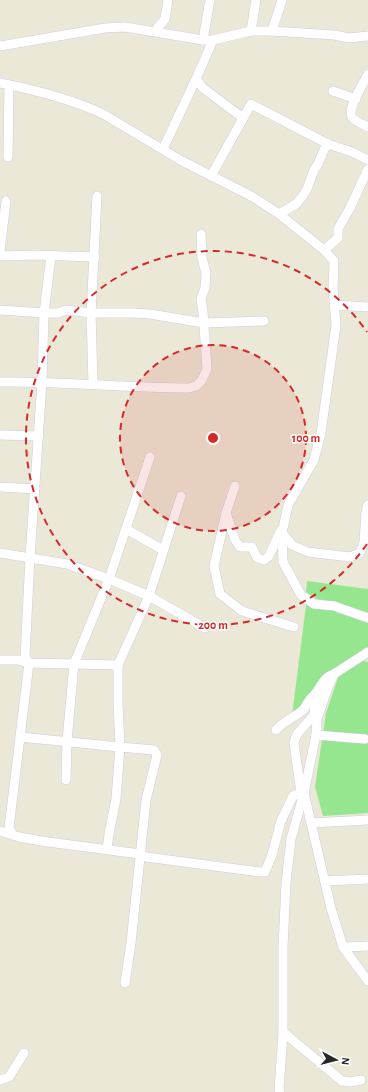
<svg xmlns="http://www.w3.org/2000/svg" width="368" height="1092" font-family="'Alegreya Sans',sans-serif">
<rect width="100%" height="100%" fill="#ebe8d7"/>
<g fill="#95e68e">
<polygon points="307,581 368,589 368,613 337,603 317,599 306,592"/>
<polygon points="307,597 368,617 368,649 292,716"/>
<polygon points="359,660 368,662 368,813 323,816 315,787 326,713 340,672"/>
</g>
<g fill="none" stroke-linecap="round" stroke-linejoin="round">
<defs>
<g id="minor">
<polyline points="155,31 165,19 168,0"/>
<polyline points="251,31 256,0"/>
<polyline points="272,31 282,0"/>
<polyline points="203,40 210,0"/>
<polyline points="0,46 105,28 125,27 203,40 213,40 251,31 272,31 334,35 349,38 368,36"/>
<path d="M368,74c-4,9 -21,34 -16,43 3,5 11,7 16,10"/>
<polyline points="196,79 203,88 243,118"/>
<path d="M0,83c35,7 71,16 103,31l79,47 71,36 26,17 45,36 10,11 -1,27 3,37 -15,108 -7,27 -26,45 -6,28 1,29 18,33 13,9 20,2 34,12"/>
<polyline points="333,91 356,99"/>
<polyline points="163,149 196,79 213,40"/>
<polyline points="8,157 9,85"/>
<polyline points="211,176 251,104 328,144 352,152 368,160"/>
<polyline points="279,214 296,204 302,197 307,189 314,170 318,164 327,143"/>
<polyline points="324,250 338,238 338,229 350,208 368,169"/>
<polyline points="0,251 6,201"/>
<polyline points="0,256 35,255 95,257"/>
<polyline points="51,256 44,313 42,382 30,557 25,657 29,663 118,665 118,702 120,747 154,750 157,755 146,800 131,943 125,983"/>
<polyline points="335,305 368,307"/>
<polyline points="0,310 44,313 58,313 66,310 91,313 133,313 150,314 204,323 264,321"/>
<path d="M0,382c63,-1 126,6 189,6l7,-2 6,-6 5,-11 -4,-57 -2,-13 4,-11 1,-15 -4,-15 -1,-24"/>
<polyline points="93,384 91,313 97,196"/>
<polyline points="0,435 39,436"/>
<polyline points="235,486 226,513 235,540 240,547 252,547 257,558 264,560 269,556 281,530"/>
<polyline points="0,487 35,489"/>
<polyline points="226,513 214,566 220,594 242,611 294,627"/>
<polyline points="126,529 163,550"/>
<polyline points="282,533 292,545 308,552 350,557 360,553 364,542 366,512 368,505"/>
<polyline points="0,553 67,564 109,579 149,596 205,628"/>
<polyline points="0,660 17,660 29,663 9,828 13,835 19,837 48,842 140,854 146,857 260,872 265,872 272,855 281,821 293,796 300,793 304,793 331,908 343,947 368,981"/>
<polyline points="118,665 149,596 181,496"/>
<path d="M276,730c7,-9 20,-13 28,-21 2,-3 3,-6 5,-8 1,-3 4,-4 6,-7 7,-8 8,-17 19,-20"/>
<polyline points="316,735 365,739"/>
<polyline points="20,737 120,747 116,799 109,834 107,849"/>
<polyline points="66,780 67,741 74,664 109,579 150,457"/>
<polyline points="304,793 316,735 317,719 328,687 334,674 368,652"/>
<polyline points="311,823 368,820"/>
<polyline points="0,831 13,835"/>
<polyline points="325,881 368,879"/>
<polyline points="343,947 368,946"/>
<polyline points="283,1032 342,1081 350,1082 361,1080"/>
<polyline points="0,1080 9,1077 24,1053"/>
<polyline points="280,1092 279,1090 283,1032 283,947 286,883 291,839 302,800 294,743 297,734 314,715 316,694"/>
</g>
</defs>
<use href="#minor" stroke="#cecce2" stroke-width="10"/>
<use href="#minor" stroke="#fff" stroke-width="9"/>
</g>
<circle cx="213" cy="438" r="93" fill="#d62828" fill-opacity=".12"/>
<g fill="none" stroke="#d62828" stroke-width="2" stroke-dasharray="7 5">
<circle cx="213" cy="438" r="93"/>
<path d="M367 544A187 187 0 1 1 367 332"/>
</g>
<circle cx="213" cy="438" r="6" fill="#d62828" stroke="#fff" stroke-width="2"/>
<g font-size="12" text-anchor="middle" font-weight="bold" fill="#d62828" stroke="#fff" stroke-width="3" stroke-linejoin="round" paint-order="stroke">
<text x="306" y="442">100 m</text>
<text x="213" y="629">200 m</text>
</g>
<g transform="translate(336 1060) rotate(97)" stroke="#ffffff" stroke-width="3" paint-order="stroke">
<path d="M0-3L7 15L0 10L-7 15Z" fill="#272727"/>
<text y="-6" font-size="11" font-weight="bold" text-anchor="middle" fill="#272727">N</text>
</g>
</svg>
